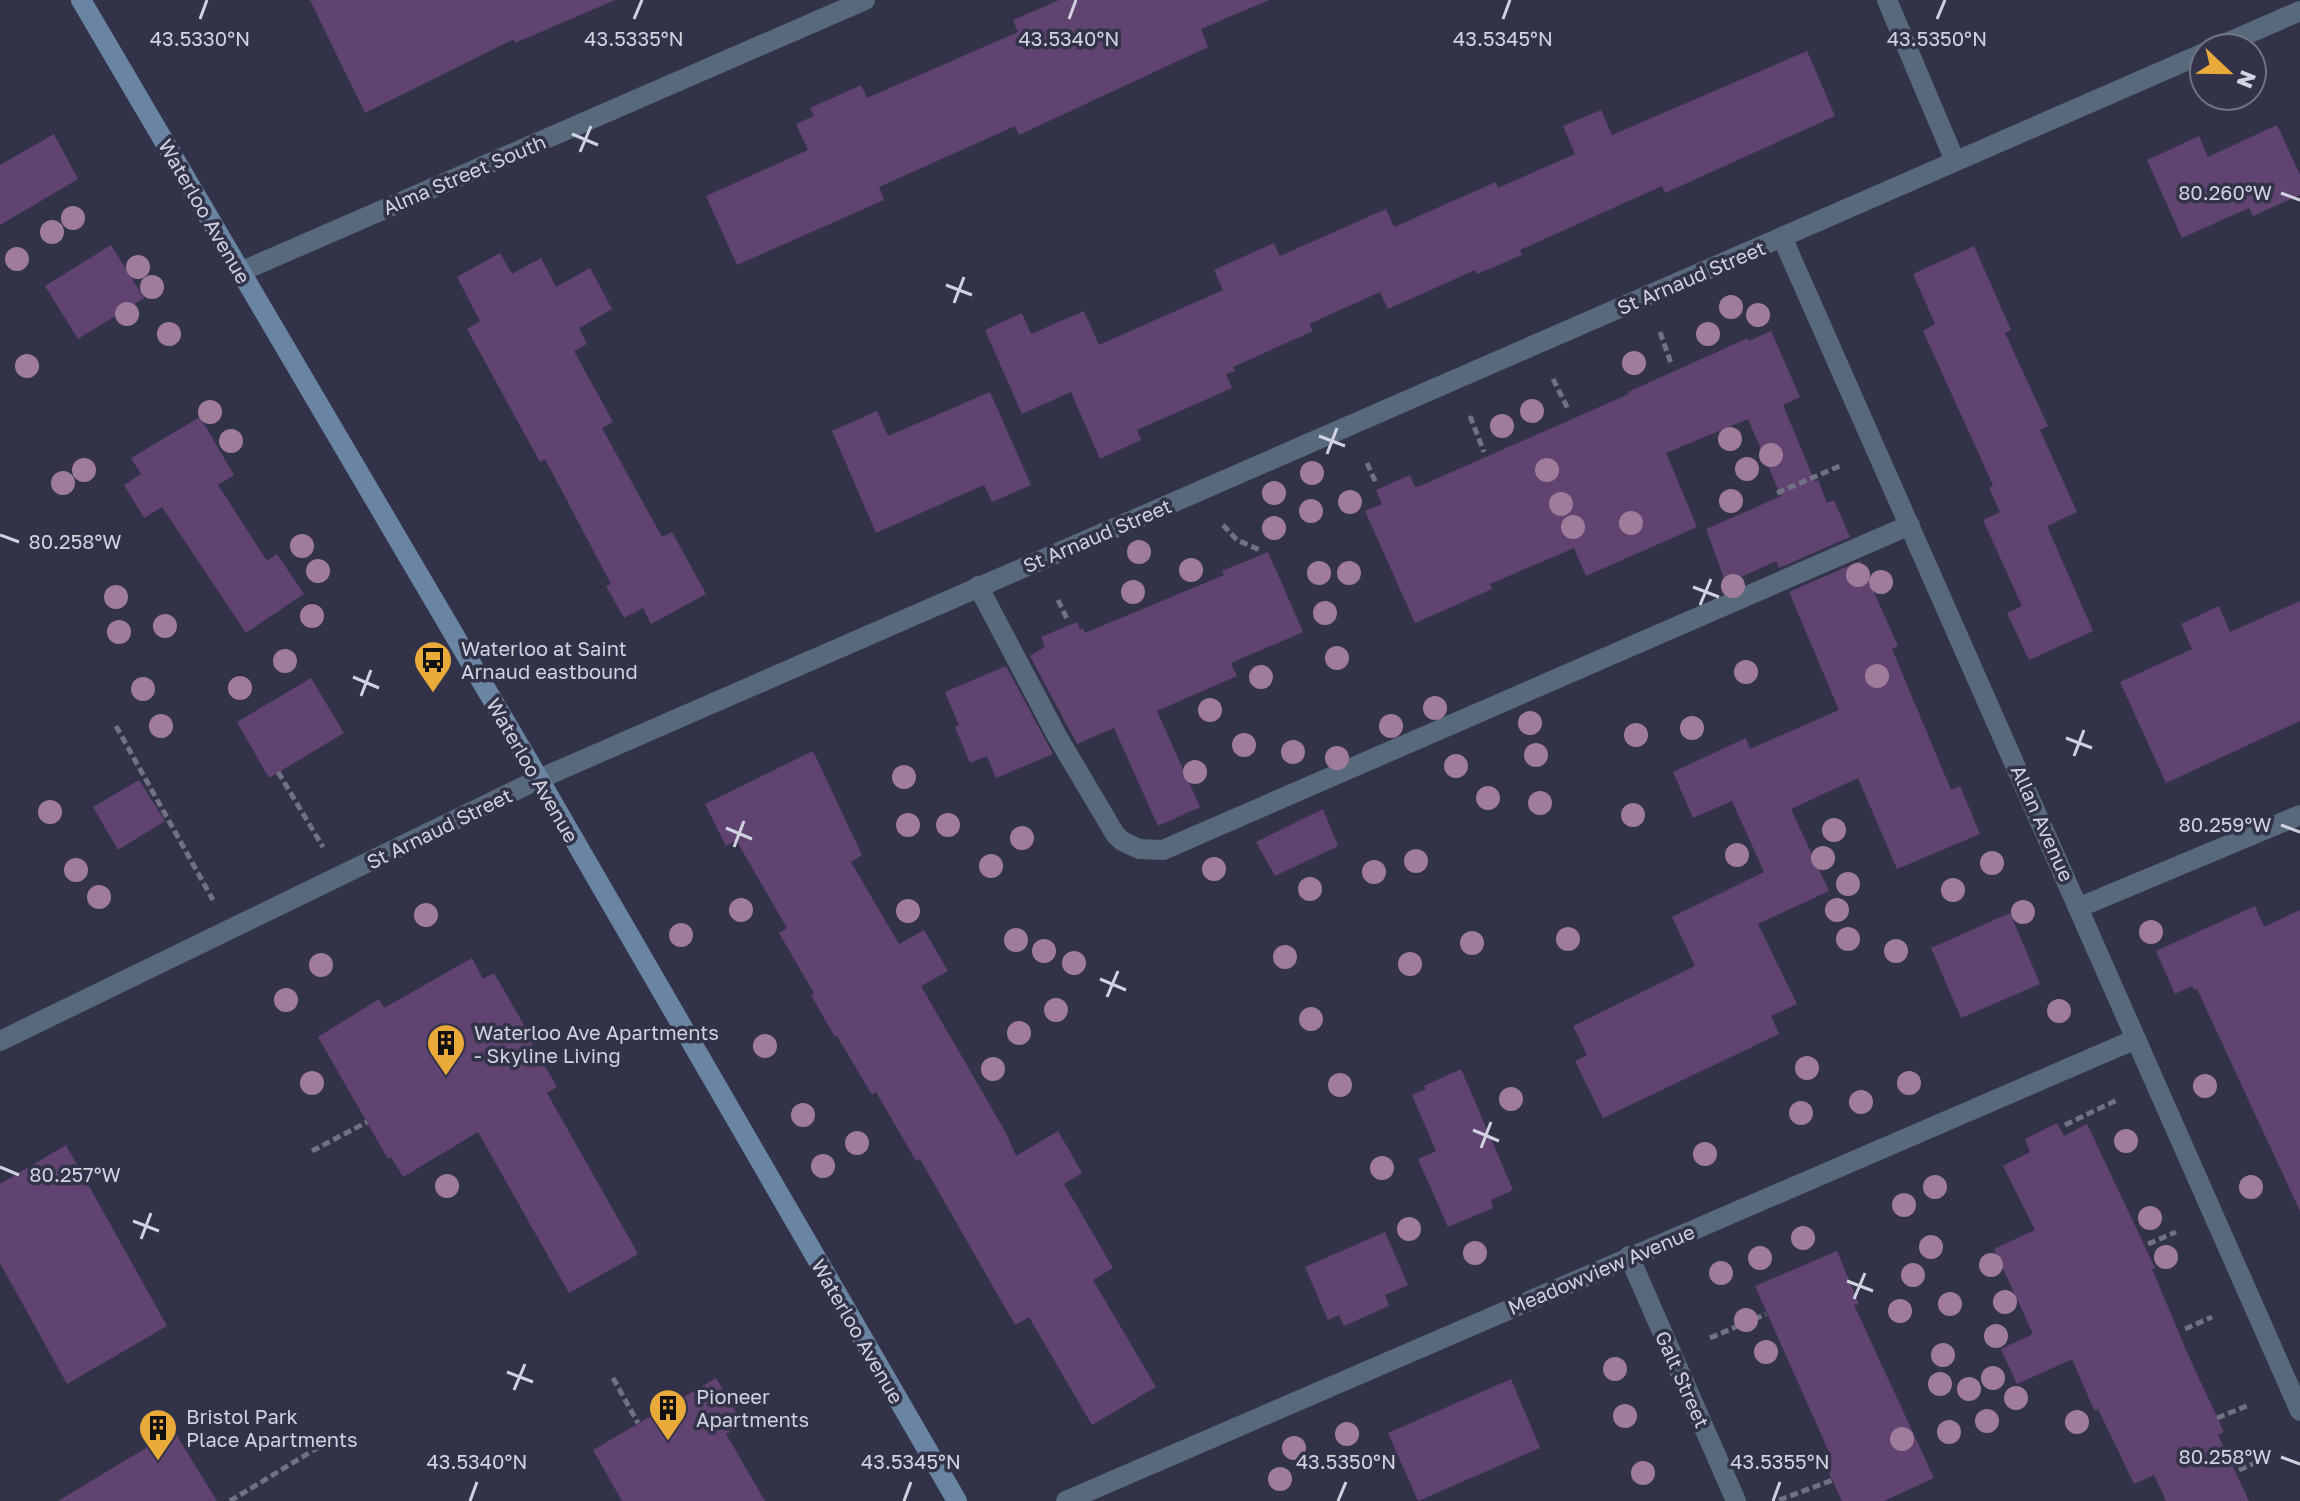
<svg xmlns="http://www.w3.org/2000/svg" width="2300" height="1501" font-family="'Golos Text',sans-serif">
<rect width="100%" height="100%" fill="#323349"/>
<g fill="#614371">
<polygon points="310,0 615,0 515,43 514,39 365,113"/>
<polygon points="1059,0 1269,0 1201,29 1208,47 1019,135 1015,126 879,187 884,200 737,265 706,196 808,150 796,124 814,116 810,108 861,85 867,98 1018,32 1013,20"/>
<polygon points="1807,51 1835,116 1665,193 1662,186 1520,250 1522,255 1477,274 1475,270 1388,309 1380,292 1309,324 1313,331 1233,367 1235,371 1226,374 1232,388 1137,430 1141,440 1100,459 1071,392 1022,414 985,330 1022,313 1031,334 1084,311 1099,345 1223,290 1214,270 1274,243 1280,256 1386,209 1394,227 1496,182 1498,188 1575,154 1563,126 1601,110 1612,135"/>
<polygon points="2277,125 2300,175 2300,195 2253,216 2249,208 2182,238 2147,160 2199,136 2208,157"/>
<polygon points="54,134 78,179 0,225 0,165"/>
<polygon points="111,245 144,298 78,339 45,286"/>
<polygon points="1974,246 2011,330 2005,333 2048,426 2040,430 2077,512 2047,526 2093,631 2029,660 2007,613 2022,606 1983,520 2000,512 1989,488 1993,485 1923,331 1935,324 1913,274"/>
<polygon points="500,253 512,274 541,258 556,287 590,268 612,309 579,328 587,344 574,351 613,422 602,428 662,537 672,532 706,594 651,624 643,608 624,618 606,586 611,584 545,459 540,462 467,329 480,321 457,277"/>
<polygon points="1771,331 1800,397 1783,405 1815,482 1818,480 1827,503 1834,500 1850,537 1779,568 1776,561 1726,584 1706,529 1781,496 1748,419 1666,453 1697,527 1586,576 1574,548 1490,584 1492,589 1415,623 1365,511 1382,504 1376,490 1410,475 1415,487 1420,486 1629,394 1628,392 1748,338 1749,341"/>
<polygon points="990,392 1031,485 992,502 984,485 876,533 832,431 877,411 888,436"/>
<polygon points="200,417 234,475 218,485 267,561 277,554 304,594 246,633 162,507 144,518 124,485 141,474 131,458"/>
<polygon points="1268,552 1303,632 1231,663 1237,676 1157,711 1200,807 1158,826 1114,728 1077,744 1030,656 1045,647 1041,637 1077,622 1080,629 1083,628 1085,633 1224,575 1222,571"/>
<polygon points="1860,561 1898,646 1892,649 1951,790 1960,786 1980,834 1897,869 1858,778 1791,809 1829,891 1758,924 1797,1004 1771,1016 1779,1034 1603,1118 1575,1061 1587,1055 1573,1026 1695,966 1672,917 1764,872 1732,801 1693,818 1673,772 1746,738 1750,749 1839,710 1789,592"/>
<polygon points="2300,601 2300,721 2166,783 2120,682 2192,649 2181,624 2219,606 2230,632"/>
<polygon points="1006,666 1053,754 996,778 987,756 970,763 955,727 959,725 945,692"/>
<polygon points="311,678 344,733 269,778 237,722"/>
<polygon points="813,751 862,855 851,862 899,944 924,930 948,971 921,986 1006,1133 1016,1156 1058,1131 1082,1173 1064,1184 1113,1268 1093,1280 1156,1387 1092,1425 1029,1317 1015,1325 920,1159 916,1161 876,1092 872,1095 837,1036 835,1037 811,995 814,993 779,933 787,928 736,840 726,846 705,804"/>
<polygon points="139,780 165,821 118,850 93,807"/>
<polygon points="1323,809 1338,846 1275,876 1256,842"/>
<polygon points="2255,906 2264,927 2300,910 2300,1211 2197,989 2194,990 2192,986 2175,994 2156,951"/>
<polygon points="2010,913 2040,984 1961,1018 1931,948"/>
<polygon points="472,958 483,979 494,973 524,1025 522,1026 557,1087 547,1093 638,1254 569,1293 478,1132 403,1177 391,1157 388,1159 318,1037 379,999 384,1008"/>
<polygon points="1461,1069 1513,1190 1491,1200 1493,1208 1448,1227 1418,1159 1436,1151 1412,1095 1426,1089 1424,1086"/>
<polygon points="2057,1123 2064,1136 2087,1124 2155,1268 2152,1269 2190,1359 2224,1432 2218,1435 2249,1501 2166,1501 2154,1475 2134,1484 2098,1409 2094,1410 2072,1359 2017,1384 2001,1349 2033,1334 1994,1249 2035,1230 2003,1166 2030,1152 2025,1139"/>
<polygon points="66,1145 167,1326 67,1384 0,1263 0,1184"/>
<polygon points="1385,1232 1408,1285 1385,1295 1389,1306 1344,1326 1339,1315 1328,1320 1305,1267"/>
<polygon points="1837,1251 1859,1304 1854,1305 1934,1478 1884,1501 1842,1501 1821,1456 1829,1452 1755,1286"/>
<polygon points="716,1378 743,1424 726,1434 765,1501 622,1501 593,1450"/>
<polygon points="1511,1379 1540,1448 1418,1501 1388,1433"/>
<polygon points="174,1431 217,1501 58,1501"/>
</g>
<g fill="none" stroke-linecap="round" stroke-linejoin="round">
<g stroke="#707183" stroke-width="5" stroke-dasharray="8 4" stroke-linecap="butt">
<polyline points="1660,332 1672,366"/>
<polyline points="1553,379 1568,409"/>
<polyline points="1470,416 1484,452"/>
<polyline points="1367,463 1376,483"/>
<polyline points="1777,493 1842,465"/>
<polyline points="1223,525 1237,540 1260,550"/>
<polyline points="1058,600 1068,621"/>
<polyline points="116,726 213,900"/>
<polyline points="278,772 323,847"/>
<polyline points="2065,1125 2119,1099"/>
<polyline points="312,1151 367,1122"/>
<polyline points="2148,1244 2176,1232"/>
<polyline points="2185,1329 2212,1317"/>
<polyline points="1710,1338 1766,1314"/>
<polyline points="613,1378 638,1423"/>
<polyline points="2217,1418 2249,1405"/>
<polyline points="2239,1470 2271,1456"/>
<polyline points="1779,1500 1833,1480"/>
<polyline points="230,1501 317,1448"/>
</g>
<polyline stroke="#58697c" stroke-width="20" points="978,586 1057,736 1115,834 1122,841 1139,849 1163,850 1910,525"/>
<g stroke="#58697c" stroke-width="20">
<polyline points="1887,0 1955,161"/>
<polyline points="2215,48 2300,11"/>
<polyline points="1782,237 2300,1411"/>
<polyline points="240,272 865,0"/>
<polyline points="2080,907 2300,815"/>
<polyline points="0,1041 539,779 2204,53"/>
<polyline points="1629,1256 1736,1501"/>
<polyline points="1066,1501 2136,1039"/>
</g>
<polyline stroke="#6a85a3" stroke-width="20" points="81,0 539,779 957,1501"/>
</g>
<g fill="#9f7c9a">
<circle cx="73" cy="218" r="12"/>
<circle cx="52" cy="232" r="12"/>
<circle cx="17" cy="259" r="12"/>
<circle cx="138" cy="267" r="12"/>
<circle cx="152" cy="287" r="12"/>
<circle cx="1731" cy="307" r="12"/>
<circle cx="127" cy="314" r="12"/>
<circle cx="1758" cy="315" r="12"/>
<circle cx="169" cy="334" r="12"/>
<circle cx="1708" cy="334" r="12"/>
<circle cx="1634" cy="363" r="12"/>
<circle cx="27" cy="366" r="12"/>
<circle cx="1532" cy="411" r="12"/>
<circle cx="210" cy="412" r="12"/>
<circle cx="1502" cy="426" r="12"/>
<circle cx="1730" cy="439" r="12"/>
<circle cx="231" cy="441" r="12"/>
<circle cx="1771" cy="455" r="12"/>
<circle cx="1747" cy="469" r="12"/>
<circle cx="84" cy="470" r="12"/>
<circle cx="1547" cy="470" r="12"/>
<circle cx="1312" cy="473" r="12"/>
<circle cx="63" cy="483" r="12"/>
<circle cx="1274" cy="493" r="12"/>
<circle cx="1731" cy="501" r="12"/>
<circle cx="1350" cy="502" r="12"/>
<circle cx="1561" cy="504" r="12"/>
<circle cx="1311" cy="511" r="12"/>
<circle cx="1631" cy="523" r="12"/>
<circle cx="1573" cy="527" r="12"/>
<circle cx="1274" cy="528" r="12"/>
<circle cx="302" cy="546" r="12"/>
<circle cx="1139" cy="552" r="12"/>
<circle cx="1191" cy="570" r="12"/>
<circle cx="318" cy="571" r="12"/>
<circle cx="1319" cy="573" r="12"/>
<circle cx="1349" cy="573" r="12"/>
<circle cx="1858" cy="575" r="12"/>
<circle cx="1881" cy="582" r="12"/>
<circle cx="1733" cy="586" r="12"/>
<circle cx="1133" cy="592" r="12"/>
<circle cx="116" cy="597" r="12"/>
<circle cx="1325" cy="613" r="12"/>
<circle cx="312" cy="616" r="12"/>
<circle cx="165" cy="626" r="12"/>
<circle cx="119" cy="632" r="12"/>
<circle cx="1337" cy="658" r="12"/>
<circle cx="285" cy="661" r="12"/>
<circle cx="1746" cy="672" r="12"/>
<circle cx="1877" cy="676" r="12"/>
<circle cx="1261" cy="677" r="12"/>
<circle cx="240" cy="688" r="12"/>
<circle cx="143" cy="689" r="12"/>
<circle cx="1435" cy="708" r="12"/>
<circle cx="1210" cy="710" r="12"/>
<circle cx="1530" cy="723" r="12"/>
<circle cx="161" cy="726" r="12"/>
<circle cx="1391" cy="726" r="12"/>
<circle cx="1692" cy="728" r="12"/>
<circle cx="1636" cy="735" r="12"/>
<circle cx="1244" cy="745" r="12"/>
<circle cx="1293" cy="752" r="12"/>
<circle cx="1536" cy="755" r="12"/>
<circle cx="1337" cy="758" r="12"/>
<circle cx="1456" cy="766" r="12"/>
<circle cx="1195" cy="772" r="12"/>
<circle cx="904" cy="777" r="12"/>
<circle cx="1488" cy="798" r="12"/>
<circle cx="1540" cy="803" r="12"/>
<circle cx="50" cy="812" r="12"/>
<circle cx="1633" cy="815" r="12"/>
<circle cx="908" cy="825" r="12"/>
<circle cx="948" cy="825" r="12"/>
<circle cx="1834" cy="830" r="12"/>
<circle cx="1022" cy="838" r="12"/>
<circle cx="1737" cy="855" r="12"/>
<circle cx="1823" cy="858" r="12"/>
<circle cx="1416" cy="861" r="12"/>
<circle cx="1992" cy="863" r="12"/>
<circle cx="991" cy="866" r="12"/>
<circle cx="1214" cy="869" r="12"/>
<circle cx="76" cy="870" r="12"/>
<circle cx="1374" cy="872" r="12"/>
<circle cx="1848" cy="884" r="12"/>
<circle cx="1310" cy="889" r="12"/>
<circle cx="1953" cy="890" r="12"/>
<circle cx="99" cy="897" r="12"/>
<circle cx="741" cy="910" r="12"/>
<circle cx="1837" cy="910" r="12"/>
<circle cx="908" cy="911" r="12"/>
<circle cx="2023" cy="912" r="12"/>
<circle cx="426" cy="915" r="12"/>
<circle cx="2151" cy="932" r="12"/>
<circle cx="681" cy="935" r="12"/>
<circle cx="1568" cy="939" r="12"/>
<circle cx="1848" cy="939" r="12"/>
<circle cx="1016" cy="940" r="12"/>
<circle cx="1472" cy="943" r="12"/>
<circle cx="1044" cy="951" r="12"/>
<circle cx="1896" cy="951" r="12"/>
<circle cx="1285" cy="957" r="12"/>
<circle cx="1074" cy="963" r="12"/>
<circle cx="1410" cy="964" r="12"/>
<circle cx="321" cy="965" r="12"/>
<circle cx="286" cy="1000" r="12"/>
<circle cx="1056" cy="1010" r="12"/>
<circle cx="2059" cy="1011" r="12"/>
<circle cx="1311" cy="1019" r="12"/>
<circle cx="1019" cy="1033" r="12"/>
<circle cx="765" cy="1046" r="12"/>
<circle cx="1807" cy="1068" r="12"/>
<circle cx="993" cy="1069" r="12"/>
<circle cx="312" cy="1083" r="12"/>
<circle cx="1909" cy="1083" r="12"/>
<circle cx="1340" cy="1085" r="12"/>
<circle cx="2205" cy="1086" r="12"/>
<circle cx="1511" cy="1099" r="12"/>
<circle cx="1861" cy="1102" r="12"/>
<circle cx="1801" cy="1113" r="12"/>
<circle cx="803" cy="1115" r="12"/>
<circle cx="2126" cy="1141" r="12"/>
<circle cx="857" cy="1143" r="12"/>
<circle cx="1705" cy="1154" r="12"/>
<circle cx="823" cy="1166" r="12"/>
<circle cx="1382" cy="1168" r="12"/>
<circle cx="447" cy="1186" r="12"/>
<circle cx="1935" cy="1187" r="12"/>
<circle cx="2251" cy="1187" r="12"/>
<circle cx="1904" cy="1205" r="12"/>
<circle cx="2150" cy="1218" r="12"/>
<circle cx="1409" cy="1229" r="12"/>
<circle cx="1803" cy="1238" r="12"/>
<circle cx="1931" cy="1247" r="12"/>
<circle cx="1475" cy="1253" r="12"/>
<circle cx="2166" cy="1257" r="12"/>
<circle cx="1760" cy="1258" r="12"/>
<circle cx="1991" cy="1265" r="12"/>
<circle cx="1721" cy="1273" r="12"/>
<circle cx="1913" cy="1275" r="12"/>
<circle cx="2005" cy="1302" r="12"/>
<circle cx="1950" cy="1304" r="12"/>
<circle cx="1900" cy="1311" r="12"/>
<circle cx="1746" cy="1320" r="12"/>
<circle cx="1996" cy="1336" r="12"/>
<circle cx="1766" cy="1352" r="12"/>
<circle cx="1943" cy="1355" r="12"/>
<circle cx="1615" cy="1369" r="12"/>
<circle cx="1993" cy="1378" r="12"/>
<circle cx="1940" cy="1384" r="12"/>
<circle cx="1969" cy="1389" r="12"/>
<circle cx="2016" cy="1398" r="12"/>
<circle cx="1625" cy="1416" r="12"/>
<circle cx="1987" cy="1421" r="12"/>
<circle cx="2077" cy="1422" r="12"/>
<circle cx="1949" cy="1432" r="12"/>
<circle cx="1347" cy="1434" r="12"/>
<circle cx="1902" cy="1439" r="12"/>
<circle cx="1294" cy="1448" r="12"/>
<circle cx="1643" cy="1473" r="12"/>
<circle cx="1280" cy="1479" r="12"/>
</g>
<path fill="none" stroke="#d1d2e0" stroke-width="3" d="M200,19l7,-19M634,19l8,-19M1069,19l7,-19M1503,19l7,-19M1937,19l8,-19M572,134l26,11M580,152l11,-26M2281,193l19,7M946,285l26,10M954,303l10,-26M1319,436l26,10M1327,454l10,-26M0,535l19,7M1693,587l26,10M1700,605l11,-26M353,677l26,11M361,696l10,-26M2066,738l26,10M2074,756l10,-26M2281,825l19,7M726,828l26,11M734,847l10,-26M1100,979l26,11M1107,997l11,-26M1473,1130l26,11M1481,1148l10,-26M0,1167l19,8M133,1221l26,10M141,1239l10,-26M1847,1281l26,10M1854,1299l11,-26M507,1372l26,10M514,1390l11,-26M2281,1457l19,7M470,1501l7,-19M904,1501l7,-19M1338,1501l8,-19M1773,1501l7,-19"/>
<defs>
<symbol id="bus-pin" viewBox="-11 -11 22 30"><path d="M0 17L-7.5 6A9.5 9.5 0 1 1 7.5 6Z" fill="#eaaa39" stroke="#323349"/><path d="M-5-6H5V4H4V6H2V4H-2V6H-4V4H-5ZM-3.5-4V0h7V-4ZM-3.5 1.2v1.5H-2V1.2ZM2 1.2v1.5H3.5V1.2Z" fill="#111"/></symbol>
<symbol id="building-pin" viewBox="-11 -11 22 30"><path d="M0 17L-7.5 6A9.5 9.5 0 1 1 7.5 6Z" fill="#eaaa39" stroke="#323349"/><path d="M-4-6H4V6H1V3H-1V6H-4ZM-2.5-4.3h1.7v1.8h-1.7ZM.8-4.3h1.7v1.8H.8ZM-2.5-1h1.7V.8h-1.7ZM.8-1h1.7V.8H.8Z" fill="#111"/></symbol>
</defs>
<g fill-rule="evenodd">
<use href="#bus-pin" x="411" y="638" width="44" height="60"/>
<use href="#building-pin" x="424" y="1021" width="44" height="60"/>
<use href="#building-pin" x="646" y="1386" width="44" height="60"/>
<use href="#building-pin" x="136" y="1406" width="44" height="60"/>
</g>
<g text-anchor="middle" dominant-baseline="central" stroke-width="7" stroke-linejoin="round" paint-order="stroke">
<g font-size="20" fill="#d1d2e0" stroke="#323349">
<text transform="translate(464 174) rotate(-23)">Alma Street South</text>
<text transform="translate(205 211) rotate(60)">Waterloo Avenue</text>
<text transform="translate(1691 277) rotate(-23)">St Arnaud Street</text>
<text transform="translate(1097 535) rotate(-23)">St Arnaud Street</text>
<text transform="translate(533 770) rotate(60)">Waterloo Avenue</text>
<text transform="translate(2043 823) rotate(66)">Allan Avenue</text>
<text transform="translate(439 828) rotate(-26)">St Arnaud Street</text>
<text transform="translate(1601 1269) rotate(-23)">Meadowview Avenue</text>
<text transform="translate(858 1331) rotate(60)">Waterloo Avenue</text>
<text transform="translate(1683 1379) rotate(66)">Galt Street</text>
</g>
<g font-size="20" fill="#d1d2e0" stroke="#323349" text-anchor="start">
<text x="461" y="648">Waterloo at Saint<tspan x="461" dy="23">Arnaud eastbound</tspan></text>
<text x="474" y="1032">Waterloo Ave Apartments<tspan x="474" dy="23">- Skyline Living</tspan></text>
<text x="696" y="1396">Pioneer<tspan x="696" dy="23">Apartments</tspan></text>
<text x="186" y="1416">Bristol Park<tspan x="186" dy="23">Place Apartments</tspan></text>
</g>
</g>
<g font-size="20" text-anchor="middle" fill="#d1d2e0" stroke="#323349" stroke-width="7" stroke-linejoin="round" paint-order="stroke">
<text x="200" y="46">43.5330°N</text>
<text x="634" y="46">43.5335°N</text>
<text x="1069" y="46">43.5340°N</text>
<text x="1503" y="46">43.5345°N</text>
<text x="1937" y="46">43.5350°N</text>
<text x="2225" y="200">80.260°W</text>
<text x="75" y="549">80.258°W</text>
<text x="2225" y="832">80.259°W</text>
<text x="75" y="1182">80.257°W</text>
<text x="2225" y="1464">80.258°W</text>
<text x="477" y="1469">43.5340°N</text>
<text x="911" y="1469">43.5345°N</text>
<text x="1346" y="1469">43.5350°N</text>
<text x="1780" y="1469">43.5355°N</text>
</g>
<g transform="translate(2228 72) rotate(112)"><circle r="38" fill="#323349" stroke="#727385" stroke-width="2"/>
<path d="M0-6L14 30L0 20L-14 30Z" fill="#eaaa39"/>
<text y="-12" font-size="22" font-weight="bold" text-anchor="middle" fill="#d1d2e0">N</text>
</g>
</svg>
